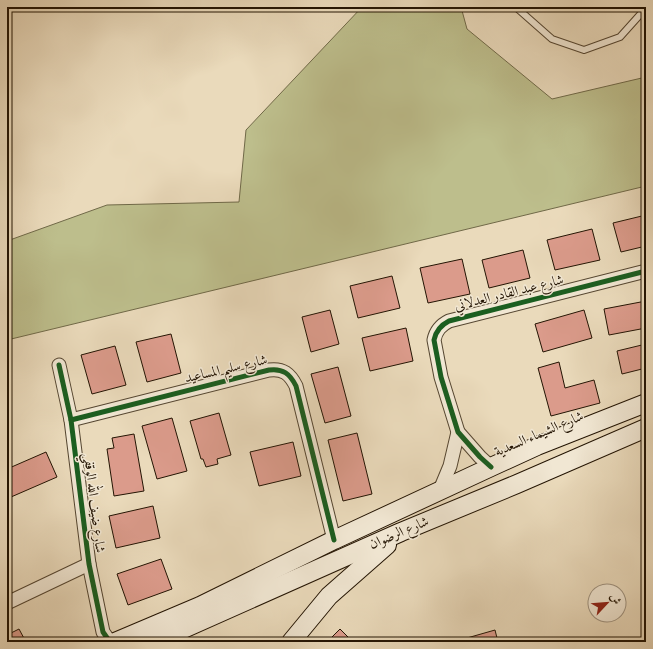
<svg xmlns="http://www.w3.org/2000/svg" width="653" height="649" font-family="'Libre Bodoni',Amiri,serif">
<rect width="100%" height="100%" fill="#eadabb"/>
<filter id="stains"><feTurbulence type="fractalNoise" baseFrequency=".005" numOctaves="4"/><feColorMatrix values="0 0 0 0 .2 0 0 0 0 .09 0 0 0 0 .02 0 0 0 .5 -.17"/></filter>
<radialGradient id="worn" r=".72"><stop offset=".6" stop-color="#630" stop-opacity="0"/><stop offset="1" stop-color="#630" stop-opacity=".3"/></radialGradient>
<polygon fill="#bdbe8c" stroke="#706948" points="362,7 461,7 467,29 552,99 646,77 646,186 7,340 7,241 107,205 239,202 246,130"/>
<g fill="#db9b8b" stroke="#231403">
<polygon points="646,215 646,246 621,252 613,223"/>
<polygon points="592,229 600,260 555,270 547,240"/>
<polygon points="523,250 530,278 489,288 482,260"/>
<polygon points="462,259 470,294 428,303 420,268"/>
<polygon points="392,276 400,308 358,318 350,286"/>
<polygon points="646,301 646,328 609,335 604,309"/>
<polygon points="330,310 339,344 311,352 302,317"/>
<polygon points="584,310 592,338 543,352 535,324"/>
<polygon points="406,328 413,361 370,371 362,338"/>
<polygon points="171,334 181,373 147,382 136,342"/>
<polygon points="646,344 646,368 622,374 617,351"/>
<polygon points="115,346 126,385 92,394 81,355"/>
<polygon points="559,362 565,388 594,380 600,403 551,416 538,368"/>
<polygon points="338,367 351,416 325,423 311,374"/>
<polygon points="219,413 231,455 217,459 218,464 206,467 203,459 201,459 190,421"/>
<polygon points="172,418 187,471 157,479 142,426"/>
<polygon points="357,433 372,494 343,501 328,440"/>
<polygon points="134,434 144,491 114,496 107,449 114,448 112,438"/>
<polygon points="293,442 301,476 259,486 250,452"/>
<polygon points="46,452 57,477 11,497 7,489 7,469"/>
<polygon points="153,506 160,538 116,548 109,516"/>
<polygon points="161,559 172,589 128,605 117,574"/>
<polygon points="19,629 26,642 7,642 7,635"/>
<polygon points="340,629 353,642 327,642"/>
<polygon points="495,630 498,642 453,642"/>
</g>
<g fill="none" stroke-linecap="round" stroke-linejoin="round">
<defs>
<polyline id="lane" points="517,7 518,9 552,39 584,50 620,37 646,8"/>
<g id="street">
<polyline points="59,365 71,420 89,564 103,632 110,642"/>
<path d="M71,420l198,-50c14,-2 21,4 27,16l38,154"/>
<path d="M491,467l-11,-10 -22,-25 -17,-55 -7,-37c2,-10 7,-15 15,-19l197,-50"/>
<polyline points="440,490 450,466 458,432"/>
<polyline points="7,603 89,564"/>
</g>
<g id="secondary">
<polyline points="115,642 200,606 334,540 491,467 537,446 646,403"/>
<polyline points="154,642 401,532 517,484 646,428"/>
<polyline points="291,642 329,596 387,545"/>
</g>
</defs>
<use href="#lane" stroke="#554631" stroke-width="8"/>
<use href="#street" stroke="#554631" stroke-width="15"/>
<use href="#secondary" stroke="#231403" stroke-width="20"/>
<use href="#lane" stroke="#f1e7d3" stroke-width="6"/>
<use href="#street" stroke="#f1e7d3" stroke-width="13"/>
<use href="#secondary" stroke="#f1e7d3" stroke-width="18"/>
<defs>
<g id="cycleway">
<polyline points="59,365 71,420 89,564 103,632 110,642"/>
<path d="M71,420l198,-50c14,-2 21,4 27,16l38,154"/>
<path d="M491,467l-11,-10 -22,-25 -17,-55 -7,-37c2,-10 7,-15 15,-19l197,-50"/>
</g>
</defs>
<use href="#cycleway" stroke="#f1e7d3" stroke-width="8"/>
<use href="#cycleway" stroke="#1b5e20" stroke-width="5"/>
</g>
<g text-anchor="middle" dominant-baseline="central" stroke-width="3" stroke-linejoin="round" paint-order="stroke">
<g font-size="14" fill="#231403" stroke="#f1e7d3">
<text transform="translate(509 293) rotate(-14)">شارع عبد القادر العدلاني</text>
<text transform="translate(226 369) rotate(-13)">شارع سليم المساعيد</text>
<text transform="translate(539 434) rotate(-23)">شارع الشيماء السعدية</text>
<text transform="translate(94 503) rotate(83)">شارع ضيف الله الوقفي</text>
<text transform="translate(399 533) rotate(-23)">شارع الرضوان</text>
</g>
</g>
<rect width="653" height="649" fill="none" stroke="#eadabb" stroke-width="24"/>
<rect x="8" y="8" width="637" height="633" fill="none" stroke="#231403" stroke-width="2"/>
<rect x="12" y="12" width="629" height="625" fill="none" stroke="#231403"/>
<g transform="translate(607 603) rotate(64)"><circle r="19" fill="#f1e7d3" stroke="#9f9380"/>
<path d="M0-3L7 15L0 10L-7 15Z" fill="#8f2418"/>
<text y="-6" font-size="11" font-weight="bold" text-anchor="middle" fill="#231403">ش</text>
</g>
<rect width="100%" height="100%" filter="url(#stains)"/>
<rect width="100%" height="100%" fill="url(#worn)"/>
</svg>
